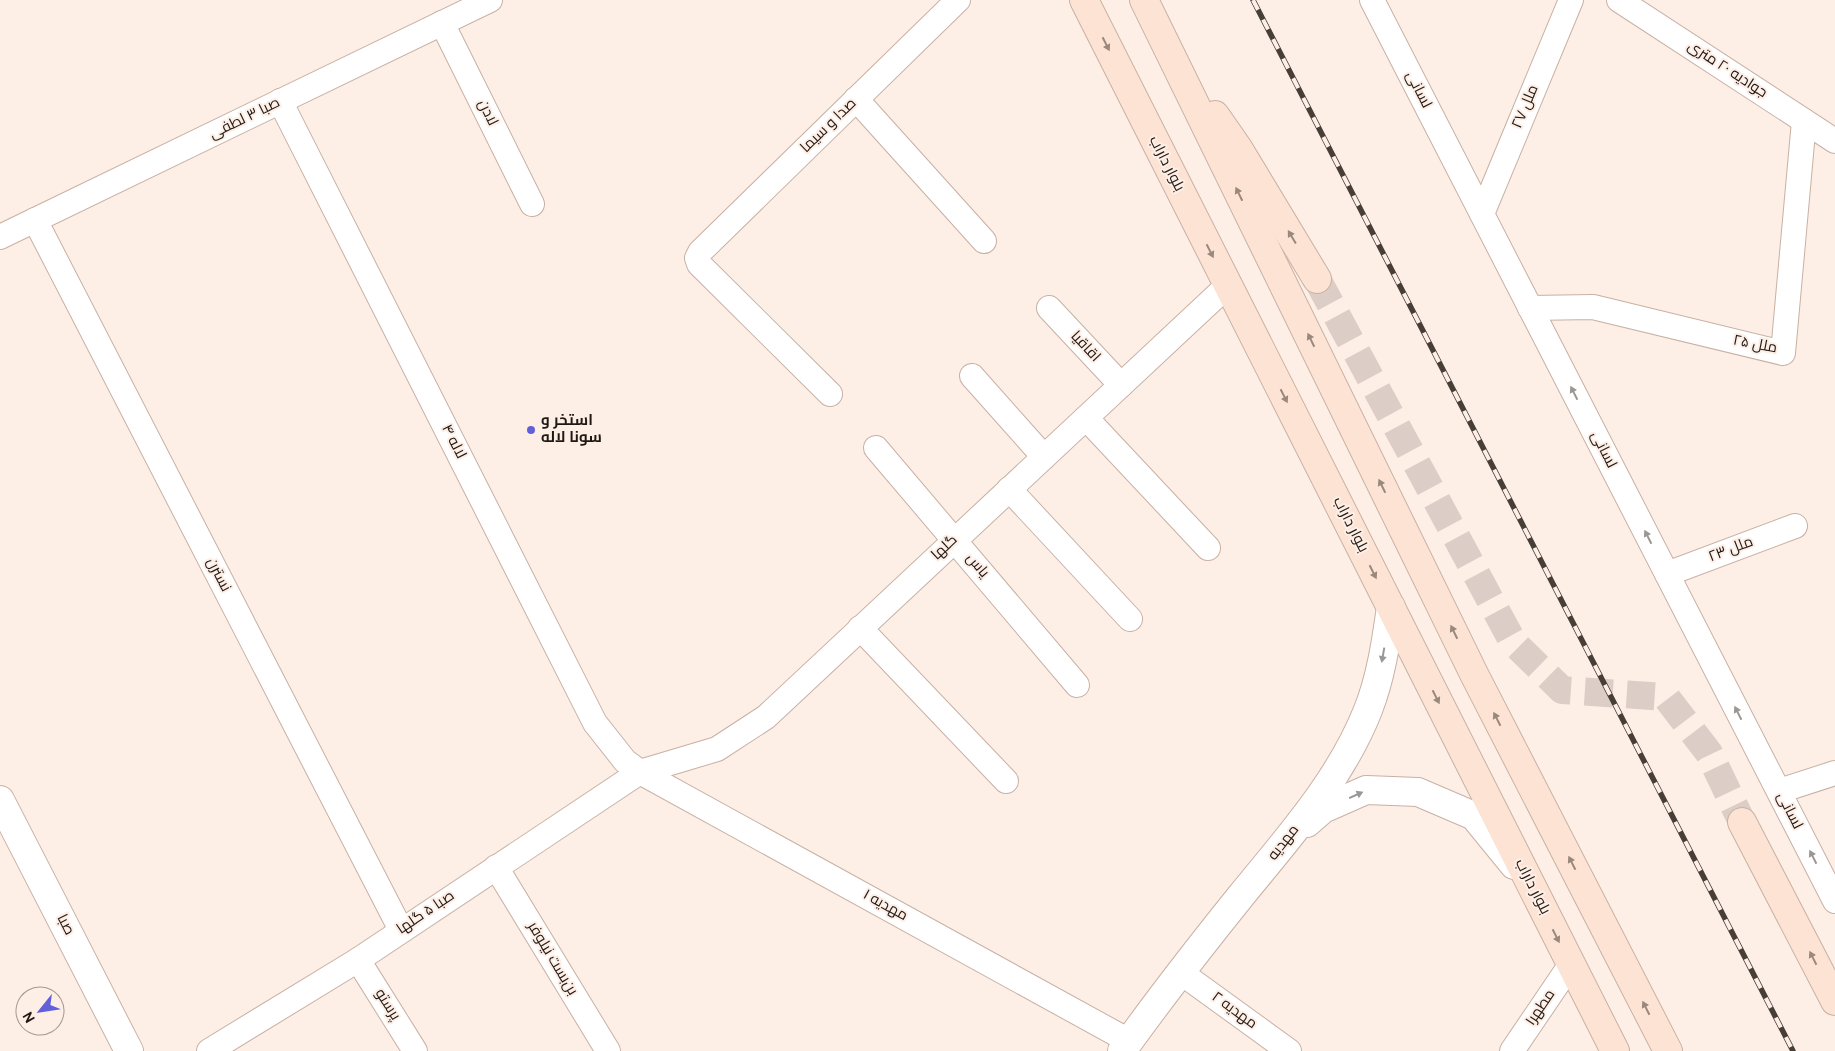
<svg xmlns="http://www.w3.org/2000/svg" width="1835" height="1051" font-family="Overpass,Cairo,sans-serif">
<rect width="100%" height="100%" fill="#fdeee6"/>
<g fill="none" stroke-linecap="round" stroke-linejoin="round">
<polyline stroke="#dccec6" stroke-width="28" stroke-dasharray="28 14" stroke-linecap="butt" points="1317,279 1513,642 1562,690 1666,697 1709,753 1742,822"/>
<defs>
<g id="minor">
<polyline points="1372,0 1835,901"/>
<polyline points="1619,0 1835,141"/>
<polyline points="442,23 532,204"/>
<polyline points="856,99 984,241"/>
<polyline points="280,101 595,723 625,761 640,772 1129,1041"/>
<polyline points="1482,214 1571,0"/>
<polyline points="35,220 401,930"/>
<polyline points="0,237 490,0"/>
<polyline points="1049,308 1121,385"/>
<polyline points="1530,308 1593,307 1783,353 1804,121"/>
<polyline points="972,376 1044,457"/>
<polyline points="830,394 699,264 697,258 700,252 958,0"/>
<polyline points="1086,418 1208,548"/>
<polyline points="876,448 1077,685"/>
<polyline points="1009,489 1130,619"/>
<polyline points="1667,574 1795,526"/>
<polyline points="860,628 1006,781"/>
<polyline points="1779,791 1835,773"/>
<polyline points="496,867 608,1051"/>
<polyline points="358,960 415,1051"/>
<polyline points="1180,972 1289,1051"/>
<polyline points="209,1051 358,960 640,772 717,749 766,717 1227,286"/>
<polyline points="1512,1051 1571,964"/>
</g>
<g id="tertiary">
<polyline points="0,800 129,1051"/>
<polyline points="1307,823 1323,809 1366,790 1418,792 1474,816 1514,865"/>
<path d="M1122,1051c38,-53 77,-103 118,-154 47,-58 100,-116 128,-187 13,-33 18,-68 23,-103"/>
</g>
<g id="secondary">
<polyline points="1084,0 1615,1051"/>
<polyline points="1144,0 1475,676 1668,1051"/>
<polyline points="1215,115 1238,148 1317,279"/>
<polyline points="1742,822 1835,1001"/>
</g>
</defs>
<use href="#minor" stroke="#c8b1a4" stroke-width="26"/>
<use href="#tertiary" stroke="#c8b1a4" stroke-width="30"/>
<use href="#secondary" stroke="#c8b1a4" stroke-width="30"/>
<use href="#minor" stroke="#fff" stroke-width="24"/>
<use href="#tertiary" stroke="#fff" stroke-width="28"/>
<use href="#secondary" stroke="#fde3d4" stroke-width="28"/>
<defs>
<polyline id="rail" points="1253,0 1793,1051"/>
</defs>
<use href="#rail" stroke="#473e38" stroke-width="5.5"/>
<use href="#rail" stroke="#fdeee6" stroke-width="4" stroke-dasharray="11" stroke-linecap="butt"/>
</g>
<defs><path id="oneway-solid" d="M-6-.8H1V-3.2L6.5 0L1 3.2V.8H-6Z" transform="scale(1.25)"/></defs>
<g fill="#9a887d">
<use href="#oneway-solid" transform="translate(1106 44) rotate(63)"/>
<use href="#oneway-solid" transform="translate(1239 194) rotate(-116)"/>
<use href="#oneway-solid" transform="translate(1292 237) rotate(-121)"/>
<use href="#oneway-solid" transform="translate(1210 251) rotate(63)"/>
<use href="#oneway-solid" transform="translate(1311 340) rotate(-116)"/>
<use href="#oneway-solid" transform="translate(1284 396) rotate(63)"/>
<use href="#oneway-solid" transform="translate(1382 486) rotate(-116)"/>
<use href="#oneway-solid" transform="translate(1373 572) rotate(63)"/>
<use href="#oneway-solid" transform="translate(1454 632) rotate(-116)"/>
<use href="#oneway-solid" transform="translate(1436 697) rotate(63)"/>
<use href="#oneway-solid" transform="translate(1497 719) rotate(-117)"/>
<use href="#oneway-solid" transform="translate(1572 863) rotate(-117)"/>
<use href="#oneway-solid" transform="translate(1556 936) rotate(63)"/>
<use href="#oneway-solid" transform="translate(1813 958) rotate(-117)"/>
<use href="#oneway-solid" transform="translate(1646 1008) rotate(-117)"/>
</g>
<g fill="#9b9795">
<use href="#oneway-solid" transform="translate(1574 393) rotate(-117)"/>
<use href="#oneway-solid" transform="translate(1648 537) rotate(-117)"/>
<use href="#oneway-solid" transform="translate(1383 655) rotate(100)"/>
<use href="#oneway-solid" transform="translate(1738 713) rotate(-117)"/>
<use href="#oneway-solid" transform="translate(1356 795) rotate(-24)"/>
<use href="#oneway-solid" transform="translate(1813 857) rotate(-117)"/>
</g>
<circle fill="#6260d9" stroke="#fdeee6" stroke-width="2" cx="531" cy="430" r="5"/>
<g text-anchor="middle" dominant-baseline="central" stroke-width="4" stroke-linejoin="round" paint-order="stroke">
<g font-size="15" fill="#201813" stroke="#fdeee6">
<text transform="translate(1727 70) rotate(33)">جوادیه ۲۰ متری</text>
<text transform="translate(1418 90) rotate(63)">لسانی</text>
<text transform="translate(1526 107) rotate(-67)">ملل ۲۷</text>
<text transform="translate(487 113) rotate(64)">لادن</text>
<text transform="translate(245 119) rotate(-26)">صبا ۳ لطفی</text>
<text transform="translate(829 126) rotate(-44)">صدا و سیما</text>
<text transform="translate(1166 164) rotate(63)">بلوار داراب</text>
<text transform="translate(1755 345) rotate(11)">ملل ۲۵</text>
<text transform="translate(1085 347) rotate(47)">اقاقیا</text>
<text transform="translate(453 442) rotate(63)">لاله ۴</text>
<text transform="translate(1603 450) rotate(63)">لسانی</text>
<text transform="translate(1350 525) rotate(63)">بلوار داراب</text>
<text transform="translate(945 548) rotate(-43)">گلها</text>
<text transform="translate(1731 550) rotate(-21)">ملل ۲۳</text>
<text transform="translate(977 566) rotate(50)">یاس</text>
<text transform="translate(218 575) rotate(63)">نسترن</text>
<text transform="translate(1789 811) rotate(63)">لسانی</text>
<text transform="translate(1284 843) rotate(-52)">مهدیه</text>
<text transform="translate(1532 887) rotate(63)">بلوار داراب</text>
<text transform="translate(885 906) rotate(29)">مهدیه ۱</text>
<text transform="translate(426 913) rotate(-34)">صبا ۵ گلها</text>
<text transform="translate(65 925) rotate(63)">صبا</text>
<text transform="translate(552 959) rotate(59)">بن‌بست نیلوفر</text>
<text transform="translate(387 1005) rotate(58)">پرستو</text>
<text transform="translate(1541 1008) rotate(-56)">مطهر۱</text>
<text transform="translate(1234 1011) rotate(36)">مهدیه ۲</text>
</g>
<g font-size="15" font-weight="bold" fill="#201813" stroke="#fdeee6" text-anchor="start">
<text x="541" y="421">استخر و<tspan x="541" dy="17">سونا لاله</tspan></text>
</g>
</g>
<g transform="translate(40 1011) rotate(240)"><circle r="24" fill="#fdeee6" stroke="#a59892"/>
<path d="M0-4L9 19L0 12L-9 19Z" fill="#6260d9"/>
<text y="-8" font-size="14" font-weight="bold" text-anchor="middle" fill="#201813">N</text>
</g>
</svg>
